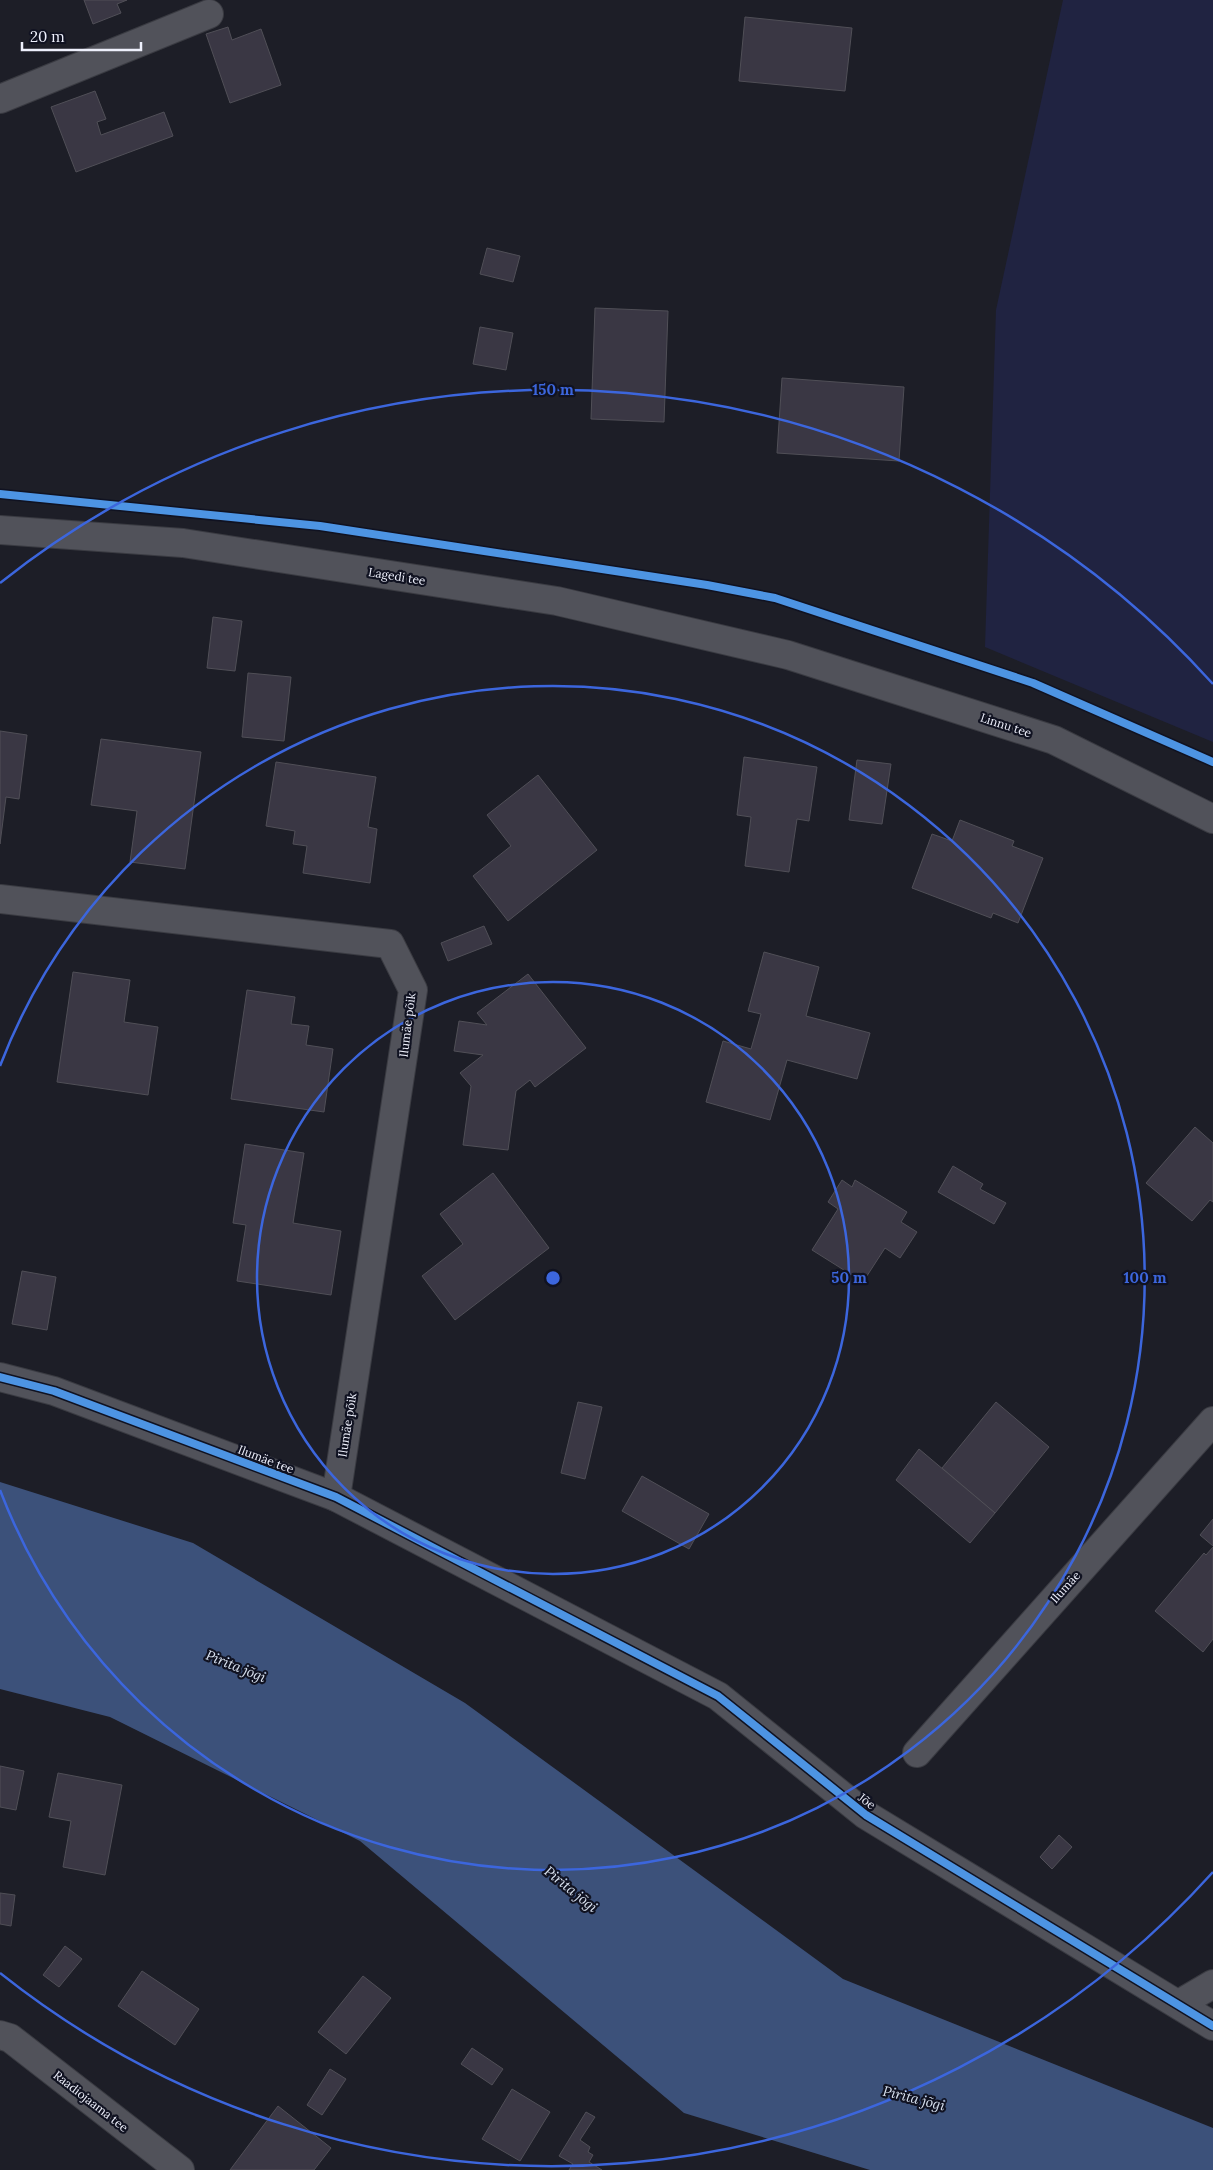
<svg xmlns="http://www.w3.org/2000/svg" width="1213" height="2170" font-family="Lora,serif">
<rect width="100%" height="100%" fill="#1d1e27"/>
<polygon fill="#202341" points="1063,0 1213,0 1213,742 985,647 996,310"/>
<polygon fill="#3c517a" points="0,1482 193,1543 465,1703 843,1979 1213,2128 1213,2170 870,2170 684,2113 360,1841 110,1717 0,1689"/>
<g fill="#3a3744" stroke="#504f57">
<polygon points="84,0 127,0 117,4 121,13 93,24"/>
<polygon points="745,17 852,28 845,91 739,81"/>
<polygon points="228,27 232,40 261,29 281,85 230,103 206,34"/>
<polygon points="95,91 106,119 97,122 101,135 164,112 173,136 76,172 51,107"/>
<polygon points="487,248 520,256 513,282 480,274"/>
<polygon points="595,308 668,311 664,422 591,419"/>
<polygon points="480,327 513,333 506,370 473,364"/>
<polygon points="782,378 904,387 899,461 777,453"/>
<polygon points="213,617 242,621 235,671 207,668"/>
<polygon points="248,673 291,677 284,741 242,737"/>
<polygon points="0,731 27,735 19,799 6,797 0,844"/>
<polygon points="101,739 201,752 185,869 130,862 137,811 91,805"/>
<polygon points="744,757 817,767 809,821 797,819 789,872 745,866 751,817 737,815"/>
<polygon points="857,760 891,764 882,824 849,820"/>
<polygon points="276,762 376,777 368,827 377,829 370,883 303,873 307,846 293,844 295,831 266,826"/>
<polygon points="538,775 597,850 508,921 473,876 511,846 487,815"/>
<polygon points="960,820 1014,841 1012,846 1043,858 1018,923 993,913 991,918 912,888 932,834 952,841"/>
<polygon points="484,926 492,944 448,961 441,943"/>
<polygon points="764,952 819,967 806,1016 870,1033 857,1079 787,1060 770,1120 706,1102 723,1041 751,1049 761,1014 748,1011"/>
<polygon points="73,972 130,980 124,1022 158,1027 148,1095 57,1082"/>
<polygon points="528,974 586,1048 535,1087 530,1080 516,1091 508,1150 463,1145 471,1086 460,1073 483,1055 454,1051 459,1021 487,1025 477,1013"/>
<polygon points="247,990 295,997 291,1024 309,1026 306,1045 333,1049 324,1112 231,1099"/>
<polygon points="1195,1127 1213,1143 1213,1202 1210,1200 1192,1221 1146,1183"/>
<polygon points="245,1144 304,1153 293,1223 341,1231 331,1295 237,1281 246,1225 233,1223"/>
<polygon points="953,1166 983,1184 980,1189 1006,1203 994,1224 938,1192"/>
<polygon points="493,1173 549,1248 455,1320 422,1276 463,1244 440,1214"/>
<polygon points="842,1180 852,1187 855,1180 907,1212 901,1222 917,1232 900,1258 885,1248 863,1282 812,1250 838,1209 828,1202"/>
<polygon points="22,1271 56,1277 47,1330 12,1324"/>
<polygon points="578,1402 602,1407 585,1479 561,1473"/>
<polygon points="996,1402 1049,1447 995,1513 942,1468"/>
<polygon points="919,1449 995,1513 970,1543 896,1480"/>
<polygon points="642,1476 709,1514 689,1549 622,1511"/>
<polygon points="1213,1519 1213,1546 1200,1535"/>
<polygon points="1213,1547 1213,1639 1203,1652 1155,1611 1204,1553 1206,1555"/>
<polygon points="0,1766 24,1771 16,1810 0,1807"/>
<polygon points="58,1773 122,1785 105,1875 63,1867 71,1821 49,1817"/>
<polygon points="1059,1835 1072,1847 1052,1869 1040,1857"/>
<polygon points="0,1893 15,1895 11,1926 0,1924"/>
<polygon points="65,1946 82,1959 59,1987 43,1975"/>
<polygon points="142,1971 199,2009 175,2045 118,2006"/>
<polygon points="363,1976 391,1998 346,2054 318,2032"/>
<polygon points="472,2048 503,2069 492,2085 461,2064"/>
<polygon points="330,2069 346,2079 322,2115 307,2105"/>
<polygon points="512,2089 550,2112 520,2161 482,2139"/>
<polygon points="278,2106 331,2148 314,2170 230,2170"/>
<polygon points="586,2112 595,2117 580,2140 590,2147 588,2152 593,2155 589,2162 602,2170 569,2170 573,2164 559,2156"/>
</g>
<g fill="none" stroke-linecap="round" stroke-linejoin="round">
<defs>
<g id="minor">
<polyline points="0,99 209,14"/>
<polyline points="0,899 390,944 413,990 336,1497"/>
<polyline points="0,1377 54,1391 336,1497 718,1696 866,1815 1213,2026"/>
<polyline points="917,1753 1213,1421"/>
<polyline points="1179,2004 1213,1984"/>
<polyline points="0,2035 10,2038 180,2170"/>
</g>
<polyline id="tertiary" points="0,530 183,543 557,601 788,655 1054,740 1213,819"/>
</defs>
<use href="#minor" stroke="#3a3b42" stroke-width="30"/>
<use href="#tertiary" stroke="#3a3b42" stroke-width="30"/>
<use href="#minor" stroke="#51525a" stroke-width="28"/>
<use href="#tertiary" stroke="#51525a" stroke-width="28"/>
<defs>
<g id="cycleway">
<polyline points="0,494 320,526 707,585 775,598 1033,683 1213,762"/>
<polyline points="0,1377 54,1391 336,1497 718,1696 866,1815 1213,2026"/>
</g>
</defs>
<use href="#cycleway" stroke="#101221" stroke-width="11"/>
<use href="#cycleway" stroke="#4d94e3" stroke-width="8"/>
</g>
<g fill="none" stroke="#3c66dd" stroke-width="2.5">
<circle cx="553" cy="1278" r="296"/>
<path d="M0 1066A592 592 0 1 1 0 1490"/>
<path d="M1213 1872A888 888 0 0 1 0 1973M0 583A888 888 0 0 1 1213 684"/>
</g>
<g text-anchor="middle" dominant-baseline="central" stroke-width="4.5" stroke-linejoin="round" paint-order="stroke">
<g font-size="12" fill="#eef0fc" stroke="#101221">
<text transform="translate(397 576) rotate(9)">Lagedi tee</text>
<text transform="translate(1006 725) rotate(18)">Linnu tee</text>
<text transform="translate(407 1025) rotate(-83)">Ilumäe põik</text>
<text transform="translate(347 1425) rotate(-81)">Ilumäe põik</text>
<text transform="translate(266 1459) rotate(21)">Ilumäe tee</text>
<text transform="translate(1065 1587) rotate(-48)">Ilumäe</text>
<text transform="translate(867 1801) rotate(37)">Jõe</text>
<text transform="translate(91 2101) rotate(38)">Raadiojaama tee</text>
</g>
<g font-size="14" font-style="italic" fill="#dae3f1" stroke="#101221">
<text transform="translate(236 1666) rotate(22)">Pirita jõgi</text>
<text transform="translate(571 1889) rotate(39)">Pirita jõgi</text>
<text transform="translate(914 2098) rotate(14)">Pirita jõgi</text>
</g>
</g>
<circle cx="553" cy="1278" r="8" fill="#3c66dd" stroke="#101221" stroke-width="2.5"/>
<g font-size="15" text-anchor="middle" font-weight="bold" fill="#3c66dd" stroke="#101221" stroke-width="4.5" stroke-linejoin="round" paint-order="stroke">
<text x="553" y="395">150 m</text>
<text x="849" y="1283">50 m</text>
<text x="1145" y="1283">100 m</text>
</g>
<path d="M22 42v8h119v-8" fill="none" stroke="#eef0fc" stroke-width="2.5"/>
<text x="30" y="42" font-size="15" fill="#eef0fc" stroke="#101221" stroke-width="4" paint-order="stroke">20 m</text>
</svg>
